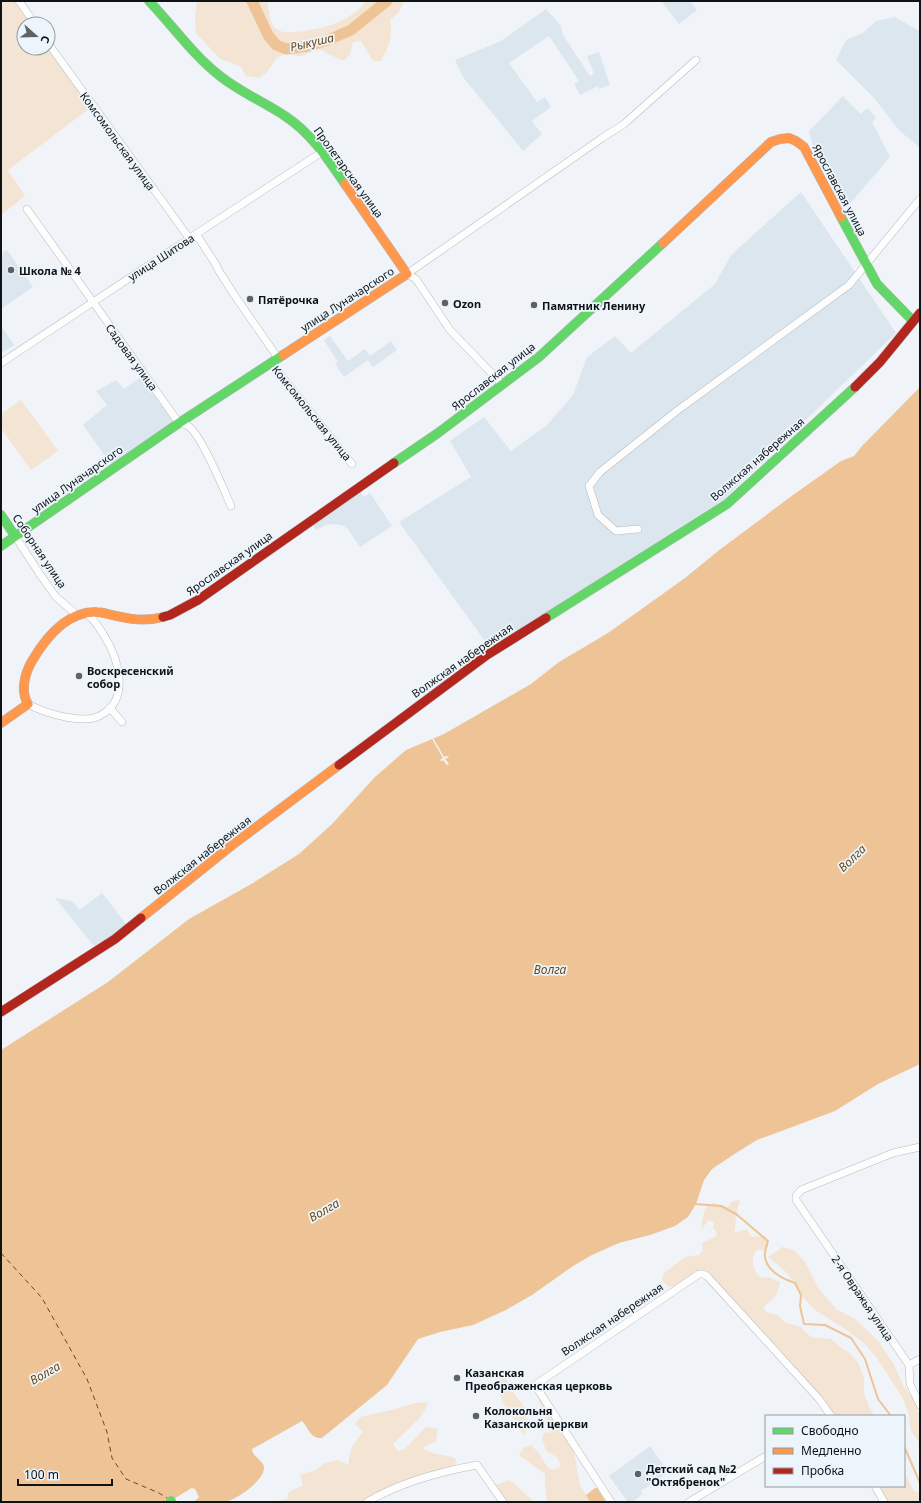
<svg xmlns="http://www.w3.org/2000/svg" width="921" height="1503" font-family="'Noto Sans',sans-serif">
<rect width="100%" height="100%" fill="#f0f4f8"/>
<g fill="#dce6ee">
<polygon points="661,1 690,1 697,10 679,24"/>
<polygon points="546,9 561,26 563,35 590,76 594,74 587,56 599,52 610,85 599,89 598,86 580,95 574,84 579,81 549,36 509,63 537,102 545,97 551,107 532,121 542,134 523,151 463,77 455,60 501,41"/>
<polygon points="894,17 920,31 920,148 899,130 874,98 836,60 846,40 863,33 876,21"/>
<polygon points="843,96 861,114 867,108 876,117 872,122 890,157 847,207 828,180 814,152 809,131"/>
<polygon points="801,192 896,333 723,500 490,648 399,522 471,477 450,441 484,417 511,451 547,425 573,395 587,357 615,336 631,353 715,284 731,255"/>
<polygon points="7,250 33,287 1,309 1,254"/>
<polygon points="1,326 14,345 1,353"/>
<polygon points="330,336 348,361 365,349 370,356 391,341 397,350 373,367 368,360 344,377 335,364 338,362 324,340"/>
<polygon points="141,377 173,422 111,464 83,425 107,405 96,391 116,380 124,389"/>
<polygon points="359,490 364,497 370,493 392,526 360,547 348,529 342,525 328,524 316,530 312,524"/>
<polygon points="102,893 126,924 103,943 101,941 94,946 55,898 72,901 80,910"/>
<polygon points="650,1446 668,1472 646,1488 641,1490 642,1494 633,1502 628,1502 609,1476"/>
</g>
<g fill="#f4e4d3">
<polygon points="1,1 15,1 31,24 24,24 24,48 48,48 90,108 8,170 25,196 1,215"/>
<path d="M197,1h70c3,10 1,21 9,28 10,8 49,-1 60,-6 11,-5 23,-11 29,-22h39l-5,11 -9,8c3,18 -1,26 -9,41h-8l-12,-20 -8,1 -3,12 -5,6h-4l-22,-11 -18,7 -18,-2 -7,5 -9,13 -8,6 -13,-2 -5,-9 -22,-9 -23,-25 -1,-18z"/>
<polygon points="21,400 58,451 31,470 1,428 1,414"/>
<path d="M739,1200l1,3c-6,9 -3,19 -6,30l12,-4 6,8 13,-1 3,5v6l-4,4 -6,-2c-9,9 -6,21 3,29l7,-1 12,5c-2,11 -5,17 -15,23l-1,4 4,4 9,2 9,8 15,4 10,10 20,2 12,10 8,5 7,9 6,14v17l7,17 4,5h-42l-129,-144 -26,15h-10l-6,-7 2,-7 21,-16 14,-2 4,-5 -1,-7 13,-6 2,-4 -4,-5 1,-5 -1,-2h-5l-7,9 3,-18 3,-6 7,-3 14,4 4,-6z"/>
<polygon points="782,1247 794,1250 805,1262 819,1289 837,1310 855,1319 879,1342 893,1363 904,1387 915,1401 920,1416 920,1461 918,1441 911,1431 908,1412 902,1397 877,1358 865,1344 848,1331 815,1310 801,1295 795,1283 784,1270 768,1257"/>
<polygon points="500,1370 503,1373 513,1392 526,1410 528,1424 524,1436 503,1402 498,1389"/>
<polygon points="535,1390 573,1448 580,1485 590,1502 547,1502 545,1485 545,1474 519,1455 523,1448 531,1445 540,1454 547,1467 554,1470 561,1466 557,1457 546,1451 542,1438 544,1432 551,1433"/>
<path d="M429,1402l-9,16 -27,26 5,7 7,-2 21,-22 12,2 -2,12 -14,7c10,8 23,5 34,11l-1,8 -91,35h-94l17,-3 2,-7 14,-7 -3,-10 16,-5 9,-7 13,-3 11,5c-1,-15 5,-22 14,-33l-8,-8 5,-7 32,-7 23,-7z"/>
<polygon points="904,1472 914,1491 920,1493 919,1502 886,1502 877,1486 904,1486"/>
<polygon points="509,1480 516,1485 534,1502 504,1502 493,1486"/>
</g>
<g fill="#eec497">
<path d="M920,387v677l-42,20 -43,27 -78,29 -21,13 -24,16 -8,11 -8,24 -8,13 -13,9 -25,9 -31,8 -27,12 -19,11 -41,29 -26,15 -33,15 -33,7 -22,7 -31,46 -65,53c-12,1 -14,-11 -20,-17l-50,28c0,8 13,12 12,20 -2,13 -27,31 -40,33 -9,1 -21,0 -31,0l5,-4 -6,-10 -23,14h-168v-452l107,-68 81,-63 64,-36 46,-29 33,-30 43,-47 31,-27 38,-16 87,-50 28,-22 49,-29 77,-55 33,-27 75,-56 48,-34 13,-5 8,-10z"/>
<polygon points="595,1488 597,1488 606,1502 590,1502 586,1495"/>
</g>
<g fill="#f0f4f8">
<polygon points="433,738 444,757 448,756 449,757 445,759 449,764 447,765 443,760 441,761 440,760 443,758 432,739"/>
<polygon points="192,1488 195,1489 199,1497 193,1502 191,1502 196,1497 192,1491 173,1502 169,1502"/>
</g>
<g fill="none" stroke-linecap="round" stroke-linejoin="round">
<g stroke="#eec497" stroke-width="2">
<path d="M695,1204l26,2 15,8 32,27c-1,4 -4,11 -3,16 2,14 18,22 30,26l6,12 -1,11 4,18 21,1 26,13 14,21 13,40 13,17"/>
<polyline points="904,1446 920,1483"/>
</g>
<polyline stroke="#eec497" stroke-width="11" points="252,1 268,35 276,45 286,49 308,46 328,40 351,30 387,1"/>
<polyline stroke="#6e4614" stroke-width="1" stroke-dasharray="5 4" stroke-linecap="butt" points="1,1253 42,1298 87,1379 107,1432 112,1458 126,1479 159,1493 167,1498"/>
<defs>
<g id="street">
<polyline points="19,1 35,24"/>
<polyline points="48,43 189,238"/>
<path d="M27,209l152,214c3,1 7,1 9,3 13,8 36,64 43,80"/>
<polyline points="196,234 215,263 219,271 235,296 278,358"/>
<polyline points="1,363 196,234 322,152"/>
<polyline points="271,363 352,464"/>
<polyline points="502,384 450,330 416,279 407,274 602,138 624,124 696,60"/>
<polyline points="638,529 616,531 598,515 589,486 600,472 678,410 849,285 920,199"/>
<polyline points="15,536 41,576 56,597 77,615"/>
<path d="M28,704c16,9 48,18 66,14 4,-1 9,-4 13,-7 22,-18 10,-54 -2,-74 -6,-9 -10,-18 -19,-23"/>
<polyline points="110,708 122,722"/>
<polyline points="920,1147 893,1153 801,1190 796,1196 796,1200 909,1365 910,1384 920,1405"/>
<polyline points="909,1365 920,1359"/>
<polyline points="875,1486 884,1502"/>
<path d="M367,1502c34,-20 71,-30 110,-37l26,37"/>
<polyline points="611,1502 535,1385 699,1274 703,1274 707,1276 819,1399 831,1416"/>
<polyline points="689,1502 766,1456"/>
</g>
<g id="fast">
<path d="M149,1c24,25 44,54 71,75 20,16 44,26 65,40 26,17 43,43 60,68"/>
<polyline points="841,217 877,284 913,321"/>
<polyline points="394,463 438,433 539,357 663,243"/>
<polyline points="1,515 15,536"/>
<polyline points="1,546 179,423 283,355"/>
<polyline points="546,618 727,504 855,387"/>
<polyline points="171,1501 171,1502"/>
</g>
<g id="slow">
<polyline points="663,243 771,142 780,139 789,138 796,141 804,147 841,217"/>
<polyline points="283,355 407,274 345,184"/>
<path d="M1,723l27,-19c-8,-13 -3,-31 4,-43 14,-24 35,-50 65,-49 5,0 10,2 15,3 17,4 33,7 51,2"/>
<polyline points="141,918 231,846 339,765"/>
</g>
<g id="jam">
<polyline points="855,387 880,362 920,313"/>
<polyline points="163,617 170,615 198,600 394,463"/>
<polyline points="339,765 487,655 546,618"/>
<polyline points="1,1012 115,939 141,918"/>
</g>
</defs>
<use href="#street" stroke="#b7babd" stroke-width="8"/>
<use href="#fast" stroke="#b7babd" stroke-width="10"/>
<use href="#slow" stroke="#b7babd" stroke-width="10"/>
<use href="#jam" stroke="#b7babd" stroke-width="10"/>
<use href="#street" stroke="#fdfdfe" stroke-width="7"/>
<use href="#fast" stroke="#63d668" stroke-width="9"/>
<use href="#slow" stroke="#ff974d" stroke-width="9"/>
<use href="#jam" stroke="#b3261e" stroke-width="9"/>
</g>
<g fill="#5e6264" stroke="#ecf5fc" stroke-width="1.5">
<circle cx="11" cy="270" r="4"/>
<circle cx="250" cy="299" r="4"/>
<circle cx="445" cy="303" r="4"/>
<circle cx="534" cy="305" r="4"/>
<circle cx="79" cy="676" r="4"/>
<circle cx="457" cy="1378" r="4"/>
<circle cx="476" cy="1416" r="4"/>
<circle cx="638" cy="1474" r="4"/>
</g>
<g text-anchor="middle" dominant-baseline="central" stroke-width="3.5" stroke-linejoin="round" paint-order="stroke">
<g font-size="11" fill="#101315" stroke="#ecf5fc">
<text transform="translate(118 141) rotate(54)">Комсомольская улица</text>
<text transform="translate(349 172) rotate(54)">Пролетарская улица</text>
<text transform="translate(840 190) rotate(62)">Ярославская улица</text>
<text transform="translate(161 257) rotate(-33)">улица Шитова</text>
<text transform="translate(347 299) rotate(-33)">улица Луначарского</text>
<text transform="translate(132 357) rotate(54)">Садовая улица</text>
<text transform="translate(493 376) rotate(-38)">Ярославская улица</text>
<text transform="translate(312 413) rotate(51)">Комсомольская улица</text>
<text transform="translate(757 459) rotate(-41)">Волжская набережная</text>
<text transform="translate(77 479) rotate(-35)">улица Луначарского</text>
<text transform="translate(40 551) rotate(56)">Соборная улица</text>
<text transform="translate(229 563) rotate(-35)">Ярославская улица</text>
<text transform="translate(462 660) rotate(-35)">Волжская набережная</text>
<text transform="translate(202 855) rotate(-38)">Волжская набережная</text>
<text transform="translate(863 1298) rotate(56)">2-я Овражья улица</text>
<text transform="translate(612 1319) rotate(-34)">Волжская набережная</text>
</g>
<g font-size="11" font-weight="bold" fill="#101315" stroke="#ecf5fc" text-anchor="start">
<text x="19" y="270">Школа № 4</text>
<text x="258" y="299">Пятёрочка</text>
<text x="453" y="303">Ozon</text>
<text x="542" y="305">Памятник Ленину</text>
<text x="87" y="670">Воскресенский<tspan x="87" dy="13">собор</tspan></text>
<text x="465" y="1372">Казанская<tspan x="465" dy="13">Преображенская церковь</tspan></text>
<text x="484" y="1410">Колокольня<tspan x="484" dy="13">Казанской церкви</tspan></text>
<text x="646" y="1468">Детский сад №2<tspan x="646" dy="13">"Октябренок"</tspan></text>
</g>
<g font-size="12" font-style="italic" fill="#6e4614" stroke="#ecf5fc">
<text transform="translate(312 42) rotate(-13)">Рыкуша</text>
<text transform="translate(852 858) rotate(-44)">Волга</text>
<text x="550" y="969">Волга</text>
<text transform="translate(324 1210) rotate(-30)">Волга</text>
<text transform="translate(45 1373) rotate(-30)">Волга</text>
</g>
</g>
<rect width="921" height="1503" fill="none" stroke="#101315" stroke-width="4"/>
<rect x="765" y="1415" width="140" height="72" fill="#ecf5fc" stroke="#949ba0"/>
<rect x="773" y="1428" width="20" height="6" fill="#63d668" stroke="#949ba0"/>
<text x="801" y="1435" font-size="12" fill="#101315">Свободно</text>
<rect x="773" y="1448" width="20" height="6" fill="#ff974d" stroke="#949ba0"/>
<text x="801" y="1455" font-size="12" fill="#101315">Медленно</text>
<rect x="773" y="1468" width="20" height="6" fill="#b3261e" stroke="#949ba0"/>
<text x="801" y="1475" font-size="12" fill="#101315">Пробка</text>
<g transform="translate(36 36) rotate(110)"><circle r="19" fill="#ecf5fc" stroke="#949ba0"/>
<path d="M0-3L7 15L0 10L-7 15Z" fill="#5e6264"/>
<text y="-6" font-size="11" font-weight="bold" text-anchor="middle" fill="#101315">С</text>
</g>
<path d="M18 1479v6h94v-6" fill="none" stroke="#101315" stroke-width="2"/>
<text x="24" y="1479" font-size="12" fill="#101315" stroke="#ecf5fc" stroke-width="3" paint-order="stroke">100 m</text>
</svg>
